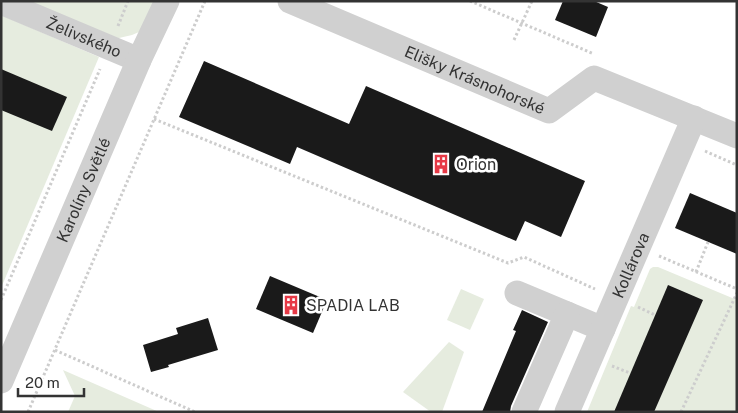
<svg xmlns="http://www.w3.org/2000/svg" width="738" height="413" font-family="'Public Sans',sans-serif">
<rect width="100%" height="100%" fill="#fff"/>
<g fill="#e6ecdf">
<polygon points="21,1 158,1 139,32 132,35 119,38 103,37"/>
<polygon points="1,15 99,57 1,288"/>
<polygon points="653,267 658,267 737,300 737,412 587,412 631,306 634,307 650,269"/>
<polygon points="461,289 484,299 470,330 447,320"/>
<polygon points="449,342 464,352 442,412 431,412 403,392"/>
<polygon points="63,370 159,412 68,412 75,396"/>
</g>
<g fill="#1a1a1a">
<polygon points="563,1 594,1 608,7 596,37 555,20"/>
<polygon points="204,61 349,124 366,86 585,181 561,237 525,221 516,241 297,147 290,164 179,117"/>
<polygon points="1,69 67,97 52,131 1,110"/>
<polygon points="690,193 737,213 737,254 675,228"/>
<polygon points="270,276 327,300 313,333 256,309"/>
<polygon points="668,285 703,300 654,412 614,412"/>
<polygon points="522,310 548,322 511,406 510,412 482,412 516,331 513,330"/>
<polygon points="208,318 218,350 168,365 169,367 151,372 143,345 178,334 176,328"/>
</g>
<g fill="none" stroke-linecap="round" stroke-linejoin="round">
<g stroke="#cdcdcd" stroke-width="3" stroke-dasharray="2.5 2.5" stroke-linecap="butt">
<polyline points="470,1 594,54"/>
<polyline points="118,26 128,1"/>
<polyline points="514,40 532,1"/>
<polyline points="154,119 508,263 524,257 595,289"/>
<polyline points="705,151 737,165"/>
<polyline points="659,256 737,289"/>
<polyline points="696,272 708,242"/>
<polyline points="1,300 100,69"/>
<polyline points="638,307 655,315"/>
<polyline points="55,350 195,412"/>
<polyline points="612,366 630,373"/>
<polyline points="28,412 205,1"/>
<polyline points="681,412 737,293"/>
</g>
<g stroke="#d0d0d0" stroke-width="25">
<path id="s1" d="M290,1l259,110 45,-33 143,58"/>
<path id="s2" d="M1,2l138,58"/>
<polyline points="517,293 603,329"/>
<path id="s3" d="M1,381l138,-321 28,-59"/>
<polyline points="524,412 567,314"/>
<path id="s4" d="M567,412l127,-294"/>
</g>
</g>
<defs>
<symbol id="building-bare" viewBox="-9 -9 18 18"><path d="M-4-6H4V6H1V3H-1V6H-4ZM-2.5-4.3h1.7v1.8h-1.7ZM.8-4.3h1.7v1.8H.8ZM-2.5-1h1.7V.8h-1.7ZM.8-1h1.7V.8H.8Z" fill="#e63946" stroke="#fff" stroke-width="2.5" paint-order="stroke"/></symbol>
</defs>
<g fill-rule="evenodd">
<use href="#building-bare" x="427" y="150" width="28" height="28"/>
<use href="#building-bare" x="277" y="291" width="28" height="28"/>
</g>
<g text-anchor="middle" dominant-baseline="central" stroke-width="5" stroke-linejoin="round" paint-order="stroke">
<g font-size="16" fill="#333" stroke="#fff">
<text stroke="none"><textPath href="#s2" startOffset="90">Želivského</textPath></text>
<text stroke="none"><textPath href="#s1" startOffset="201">Elišky Krásnohorské</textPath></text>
<text stroke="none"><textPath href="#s3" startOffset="208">Karolíny Světlé</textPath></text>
<text stroke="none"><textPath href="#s4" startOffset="160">Kollárova</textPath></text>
</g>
<g font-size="16" fill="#333" stroke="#fff" text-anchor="start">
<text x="456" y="164">Orion</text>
<text x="306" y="305">SPADIA LAB</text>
</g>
</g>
<rect width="738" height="413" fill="none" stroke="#333333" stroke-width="5"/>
<path d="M18 388v8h66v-8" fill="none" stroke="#333333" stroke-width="2.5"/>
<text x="25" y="388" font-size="15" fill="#333333" stroke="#ffffff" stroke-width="4" paint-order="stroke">20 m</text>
</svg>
